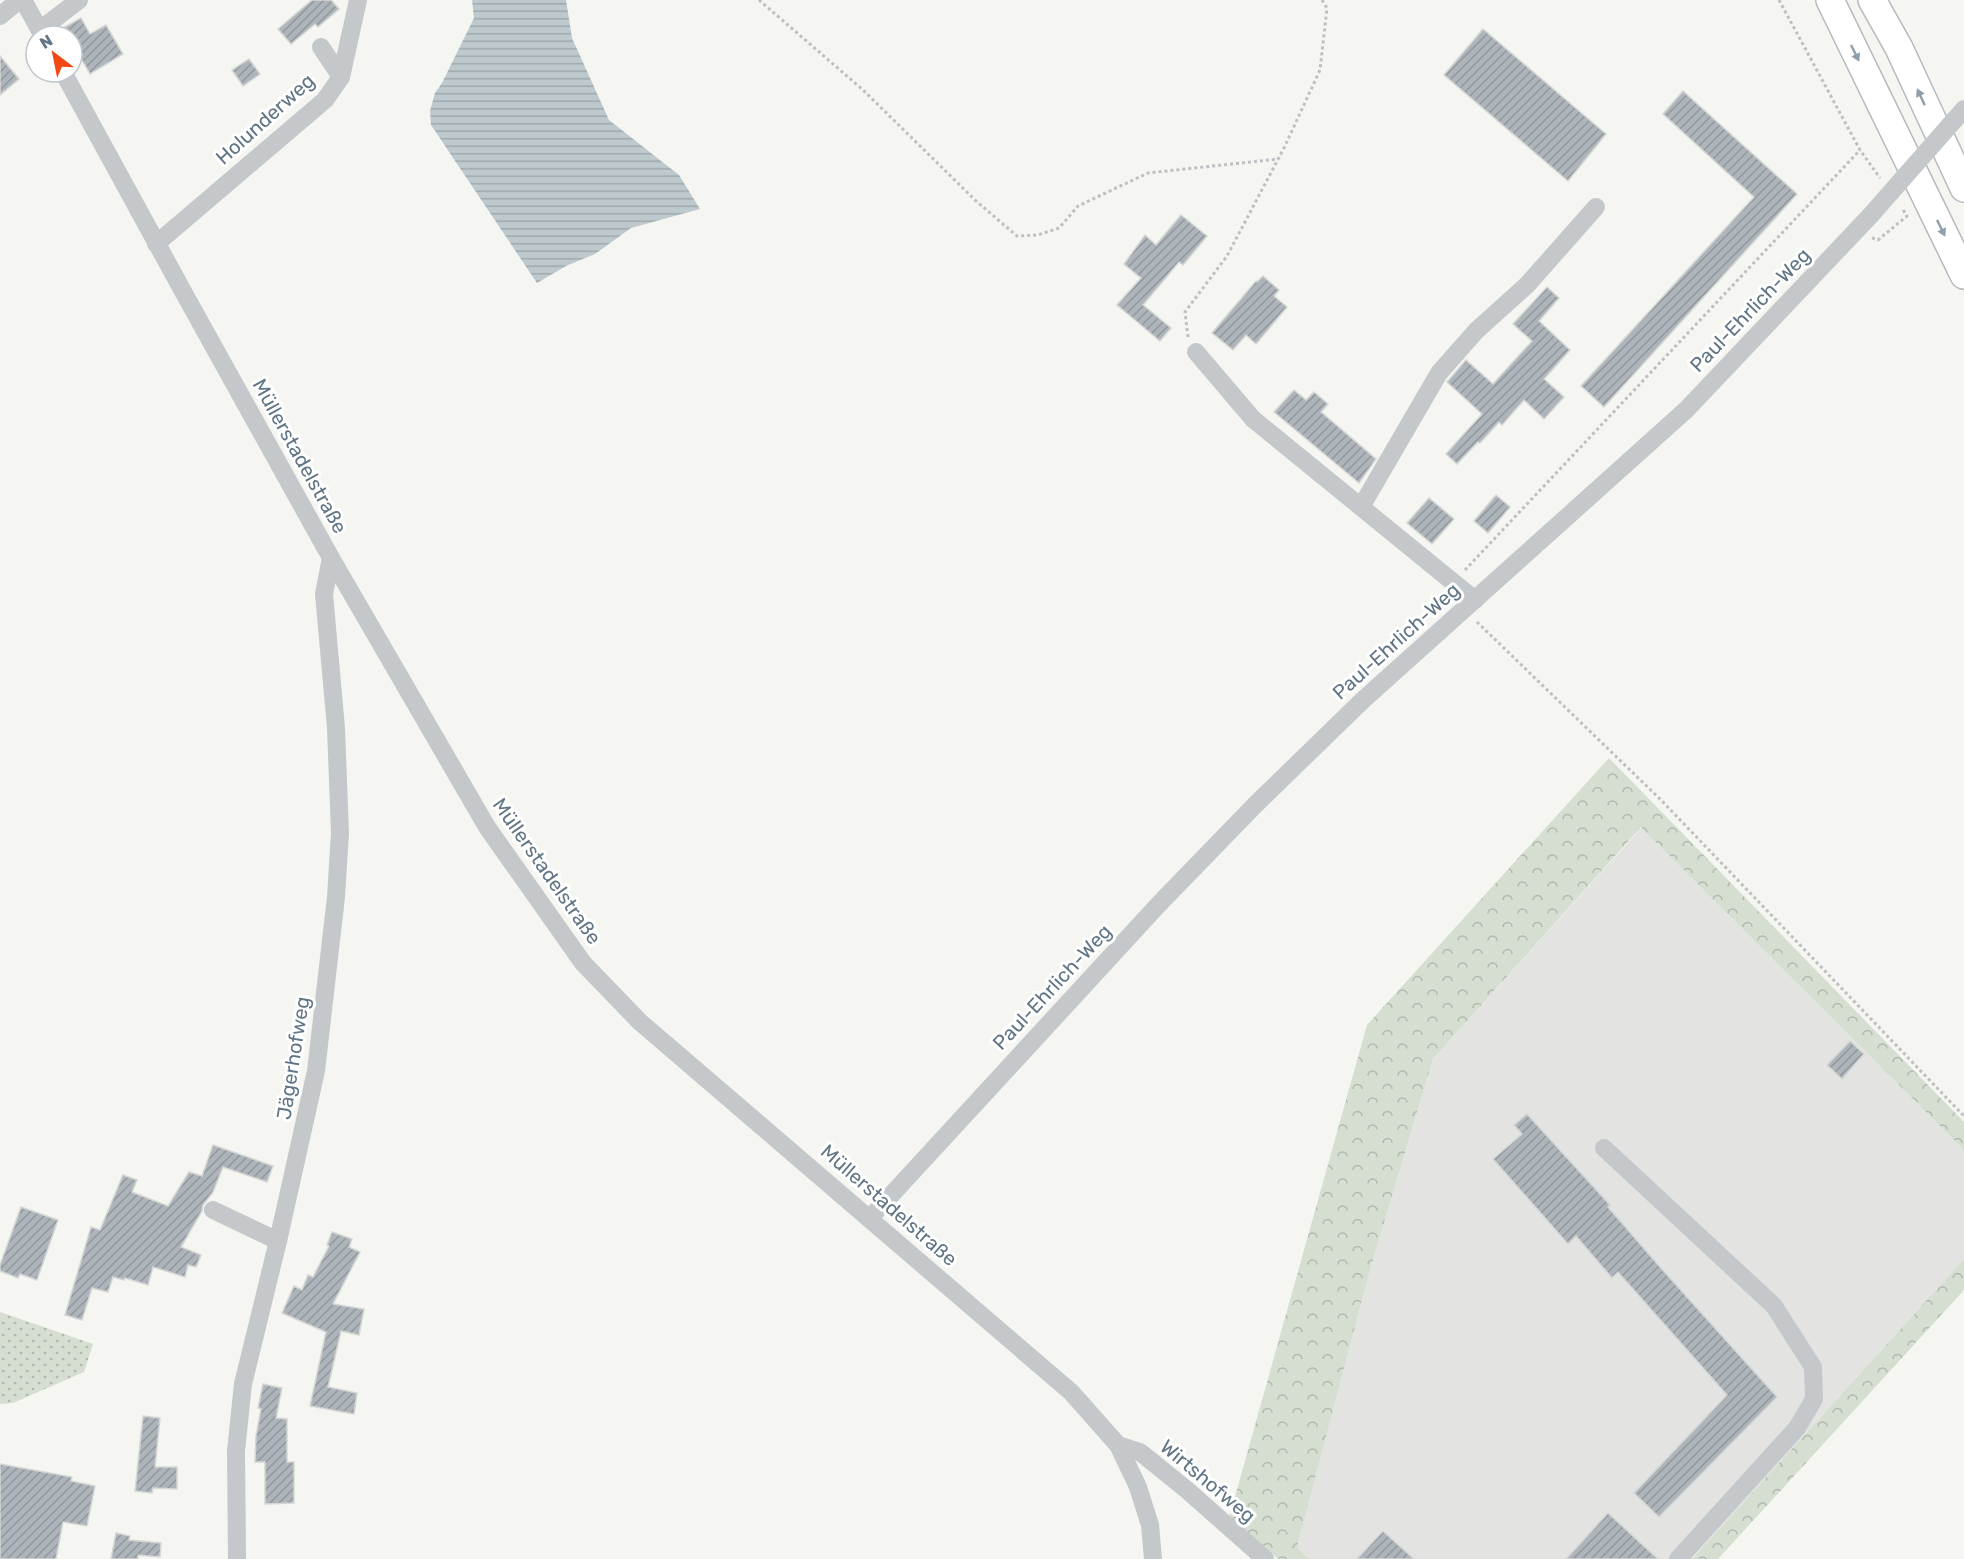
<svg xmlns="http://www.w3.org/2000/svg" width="1964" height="1559" font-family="Rubik,sans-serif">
<defs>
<pattern id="grass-dots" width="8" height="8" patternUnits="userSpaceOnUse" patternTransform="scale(1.5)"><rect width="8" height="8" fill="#d6ddd1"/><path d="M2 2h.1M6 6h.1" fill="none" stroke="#b1b8af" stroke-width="1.8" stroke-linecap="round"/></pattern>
<pattern id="forest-crowns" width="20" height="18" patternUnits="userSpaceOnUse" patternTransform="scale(1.5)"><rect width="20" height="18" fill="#d6ddd1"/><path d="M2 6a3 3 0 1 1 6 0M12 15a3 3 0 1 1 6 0" fill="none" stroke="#b1b8af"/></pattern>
<pattern id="water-rules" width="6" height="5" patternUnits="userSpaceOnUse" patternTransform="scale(1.5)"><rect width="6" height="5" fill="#bec9ce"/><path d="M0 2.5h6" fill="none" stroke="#9ea8ad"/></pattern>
<pattern id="building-hatch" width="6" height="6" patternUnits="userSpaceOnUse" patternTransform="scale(1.5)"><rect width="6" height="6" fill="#adb5bb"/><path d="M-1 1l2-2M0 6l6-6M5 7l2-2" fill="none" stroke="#90989e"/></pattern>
</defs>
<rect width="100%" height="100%" fill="#f5f5f1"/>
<polygon fill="#e3e4e2" points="1642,827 1964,1150 1964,1259 1692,1559 1309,1559 1297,1547 1370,1270 1433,1059"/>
<polygon fill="url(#grass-dots)" points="0,1312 93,1344 84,1372 13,1403 0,1404"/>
<g fill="url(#forest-crowns)">
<polygon points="1609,758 1964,1122 1964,1150 1641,827 1433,1059 1370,1270 1297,1547 1309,1559 1278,1559 1229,1518 1367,1025"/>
<polygon points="1964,1259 1964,1290 1718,1559 1692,1559"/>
</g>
<polygon fill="url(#water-rules)" points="472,0 566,0 572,38 609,120 679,175 700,209 631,228 595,254 566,266 537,283 431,125 430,111 435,93 442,83 474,18"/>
<g fill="url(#building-hatch)" stroke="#d6d6d4" stroke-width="1.5">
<polygon points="312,0 331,0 339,9 318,27 315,24 291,44 278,29"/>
<polygon points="81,18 90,34 106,25 123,54 90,74 72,43 72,36 68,36 63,28"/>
<polygon points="1483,29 1606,134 1568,181 1444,75"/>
<polygon points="0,56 19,79 0,95"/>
<polygon points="249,59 260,74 243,86 232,70"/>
<polygon points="1683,91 1797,194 1604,407 1581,386 1754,197 1663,114"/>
<polygon points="1181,215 1207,236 1183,265 1179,262 1143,305 1171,328 1160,341 1117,305 1141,278 1124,264 1145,235 1156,245"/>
<polygon points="1263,276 1279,290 1274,296 1287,307 1256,344 1246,335 1233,350 1212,333 1256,281 1257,282"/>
<polygon points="1547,287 1559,298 1539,321 1570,350 1544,379 1564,397 1544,419 1524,400 1502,425 1499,422 1480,443 1478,442 1457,464 1446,454 1482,414 1447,382 1466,360 1493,384 1532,341 1513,324"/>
<polygon points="1294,390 1306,400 1314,392 1328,404 1321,412 1376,459 1359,483 1274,412"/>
<polygon points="1496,495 1510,507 1488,533 1474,521"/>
<polygon points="1429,498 1454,519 1432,544 1407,523"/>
<polygon points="1850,1041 1864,1054 1842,1079 1827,1065"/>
<polygon points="1527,1114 1610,1205 1608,1207 1660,1267 1777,1397 1659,1517 1634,1493 1727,1395 1618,1272 1612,1278 1576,1236 1568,1244 1493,1159 1522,1134 1514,1125"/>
<polygon points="213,1145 273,1166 267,1182 223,1167 213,1192 203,1205 202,1211 181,1247 201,1255 196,1267 188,1265 185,1277 153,1267 148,1285 125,1278 124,1280 113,1277 108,1292 92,1288 82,1320 65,1315 91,1227 100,1230 123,1175 137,1180 132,1192 168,1206 189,1172 202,1176"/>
<polygon points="21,1207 58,1220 37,1280 20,1274 18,1278 0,1271 0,1265"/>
<polygon points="332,1232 352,1239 349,1247 360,1252 333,1304 364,1309 359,1335 341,1331 328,1387 357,1393 354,1414 310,1406 326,1332 282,1313 294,1286 302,1290 308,1275 313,1277 329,1246 327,1245"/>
<polygon points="263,1384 282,1388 276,1418 287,1419 287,1462 294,1462 294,1503 265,1504 265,1462 255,1462 256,1436 261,1409 258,1408"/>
<polygon points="143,1416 160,1418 155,1467 177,1467 177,1489 153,1488 152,1493 135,1491"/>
<polygon points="0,1464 72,1477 71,1481 95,1486 87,1526 63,1522 56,1559 0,1559"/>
<polygon points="1608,1513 1658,1559 1566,1559"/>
<polygon points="1383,1531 1414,1559 1357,1559"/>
<polygon points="116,1533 130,1536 129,1540 161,1543 160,1557 138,1555 138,1559 111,1559"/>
</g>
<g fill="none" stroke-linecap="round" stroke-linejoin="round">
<defs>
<g id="highway">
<polyline points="1830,0 1964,275"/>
<polyline points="1872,0 1899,48 1964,188"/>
</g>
</defs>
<use href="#highway" stroke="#b6babd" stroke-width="30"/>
<g stroke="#bdc0c2" stroke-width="3" stroke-dasharray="3 3" stroke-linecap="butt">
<polyline points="759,0 862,89 975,200 1017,236 1038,235 1059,228 1078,206 1148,173 1278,159"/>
<polyline points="1779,0 1860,150 1880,178"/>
<polyline points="1872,238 1878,240 1907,216 1902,208"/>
<polyline points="1188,337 1185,312 1227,256 1284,148 1320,70 1327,8 1322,0"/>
<polyline points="1465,570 1860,150"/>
<polyline points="1477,622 1661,800 1964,1116"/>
</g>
<g stroke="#c4c8cb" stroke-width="18">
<polyline points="23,0 43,36"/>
<polyline points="0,16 19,0"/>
<polyline points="40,30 79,0"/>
<polyline points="321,47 341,77"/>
<polyline points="63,72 185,295 331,558 487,827 583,963 640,1022 1071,1392 1118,1445 1138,1487 1150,1525 1153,1559"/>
<polyline points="156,244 325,100 341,77 358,0"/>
<polyline points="1196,352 1253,419 1475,600"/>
<polyline points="1361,507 1439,373 1476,331 1527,285 1596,207"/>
<polyline points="1604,1148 1774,1306 1813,1367 1814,1399 1797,1428 1678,1559"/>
<polyline points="213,1210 278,1241"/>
<polyline points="870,1218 1159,904 1255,805 1363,700 1686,410 1870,216"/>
<polyline points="1118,1445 1140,1452 1187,1490 1265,1559"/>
<polyline points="237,1559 236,1451 243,1384 278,1241 316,1071 336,897 340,833 336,728 324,594 331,558"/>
</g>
<use href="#highway" stroke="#fff" stroke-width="27"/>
<polyline stroke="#c4c8cb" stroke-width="18" points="1870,216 1964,109"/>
</g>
<defs><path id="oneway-solid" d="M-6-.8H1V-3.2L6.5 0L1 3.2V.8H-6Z" transform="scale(1.5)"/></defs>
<g fill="#909eaa">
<use href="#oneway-solid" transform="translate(1855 53) rotate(64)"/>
<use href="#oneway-solid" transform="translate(1921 97) rotate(-115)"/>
<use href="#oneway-solid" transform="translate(1941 228) rotate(64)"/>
</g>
<g text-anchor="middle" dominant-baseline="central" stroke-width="6" stroke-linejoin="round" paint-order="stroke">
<g font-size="20" fill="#617585" stroke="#fff">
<text transform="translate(265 119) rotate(-42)">Holunderweg</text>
<text transform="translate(1750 310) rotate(-46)">Paul-Ehrlich-Weg</text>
<text transform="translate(300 456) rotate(61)">Müllerstadelstraße</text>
<text transform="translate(1396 641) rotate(-42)">Paul-Ehrlich-Weg</text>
<text transform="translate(547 871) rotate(55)">Müllerstadelstraße</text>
<text transform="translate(1052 987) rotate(-47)">Paul-Ehrlich-Weg</text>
<text transform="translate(293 1058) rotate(-81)">Jägerhofweg</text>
<text transform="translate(889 1205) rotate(41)">Müllerstadelstraße</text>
<text transform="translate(1208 1481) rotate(40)">Wirtshofweg</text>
</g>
</g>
<g transform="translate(54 54) rotate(328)"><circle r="28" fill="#ffffff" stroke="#c0c8ce" stroke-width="1.5"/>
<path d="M0-4.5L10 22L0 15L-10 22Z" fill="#f24914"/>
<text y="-9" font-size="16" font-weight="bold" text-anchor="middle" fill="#617585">N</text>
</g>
</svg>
